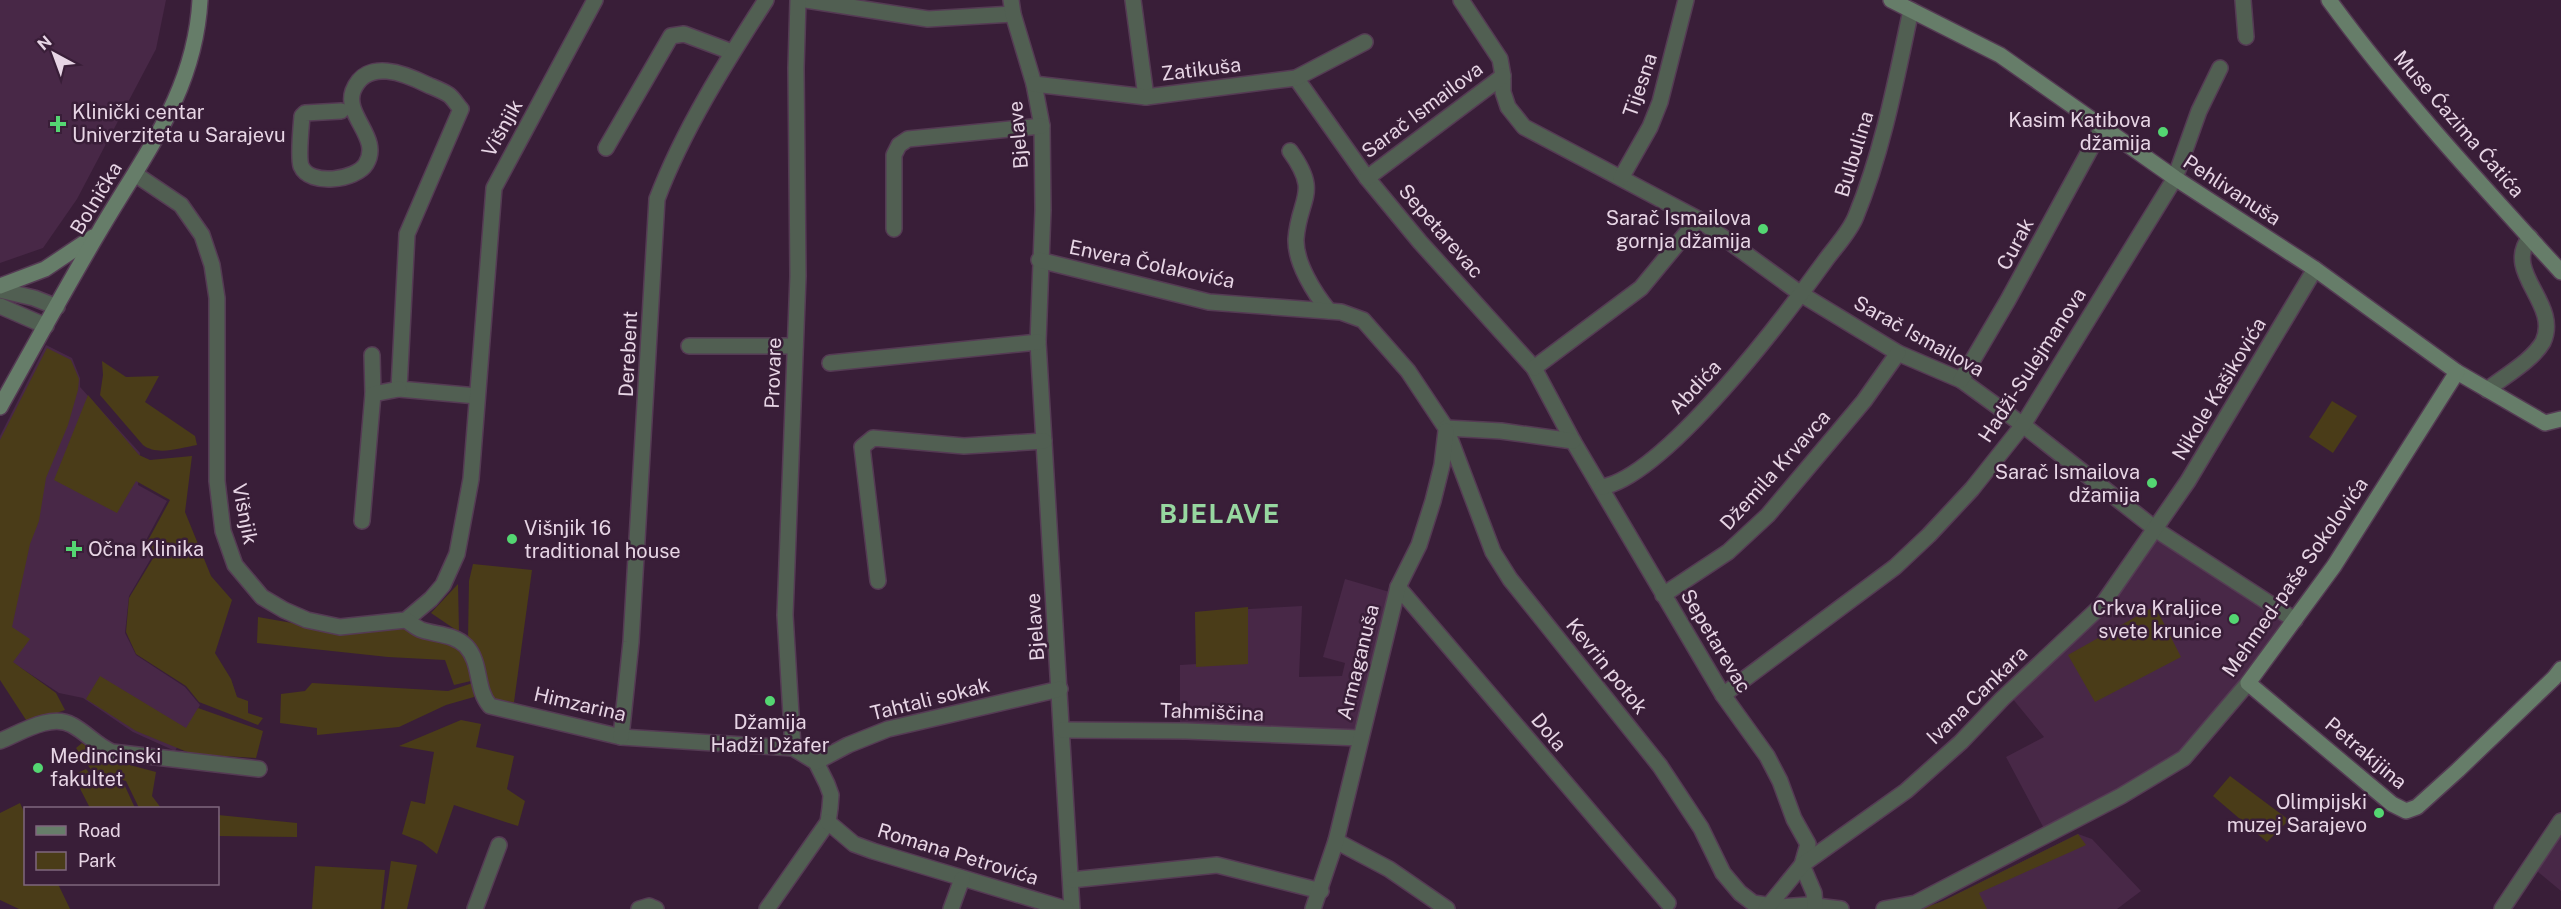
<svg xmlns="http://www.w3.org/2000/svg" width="2561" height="909" font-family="'Public Sans',sans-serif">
<rect width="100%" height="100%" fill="#391e38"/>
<g fill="#482847">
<polygon points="0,0 166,0 156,49 77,199 43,248 0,263"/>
<polygon points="46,345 72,358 80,378 80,387 140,453 138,485 167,501 144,544 153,555 129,596 125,633 136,655 185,687 200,705 175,751 133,732 83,698 59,693 0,654 0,436"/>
<polygon points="2158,531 2295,620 2184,758 2048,836 2006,757 2044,737 2012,698"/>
<polygon points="1345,579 1393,593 1353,733 1180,728 1180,665 1197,664 1195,612 1302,606 1299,677 1342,676 1345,663 1323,657"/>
<polygon points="2561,826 2561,891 2532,867"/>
<polygon points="2078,834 2092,839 2141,891 2117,909 1921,909 1943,901"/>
</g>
<g fill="#4a3c18">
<polygon points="47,348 71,360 79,379 78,390 68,425 46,478 39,521 30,544 12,627 30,639 13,662 56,693 65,710 28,723 0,680 0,440"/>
<path d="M102,361l24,16 33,-1 -14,26 50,34 2,9c-17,3 -40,11 -54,0l-43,-50 3,-20z"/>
<polygon points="88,395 139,455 150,460 192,456 185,512 211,576 232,600 215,653 231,679 237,697 248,701 248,713 263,718 258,725 199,702 186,686 136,654 126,632 129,598 155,555 145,546 170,500 136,481 117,513 54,480"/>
<polygon points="2332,401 2357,416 2333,453 2309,437"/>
<polygon points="473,564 532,570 514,702 492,701 468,640 469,581"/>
<polygon points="458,584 459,632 431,613"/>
<polygon points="2155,606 2181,657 2095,702 2068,655"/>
<polygon points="1248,607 1248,664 1196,667 1195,612"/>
<polygon points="258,617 338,631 405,624 455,646 471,659 475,680 454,685 445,660 388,657 257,643"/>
<polygon points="100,676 186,728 198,708 263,731 256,758 192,754 136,731 86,699"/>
<polygon points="312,683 448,691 473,683 474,697 446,705 399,727 317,735 317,728 280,723 281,694 305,691"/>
<polygon points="461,720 481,724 476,747 514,756 507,789 525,801 518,826 454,805 437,854 422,842 402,834 411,801 425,804 434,752 399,746"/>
<polygon points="82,743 100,757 156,772 152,796 161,808 139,808 126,781 92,771 76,748"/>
<polygon points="86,769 90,774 124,784 135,808 90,808 73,775"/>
<polygon points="2230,776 2289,820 2267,842 2213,796"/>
<polygon points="20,803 25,814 26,884 58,884 70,909 19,909 0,900 0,813"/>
<polygon points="218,815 297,823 297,837 218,836"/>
<polygon points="2078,834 2086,845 1979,893 1987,909 1921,909 1943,901"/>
<polygon points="391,861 417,865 407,909 384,909"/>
<polygon points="315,866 385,870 381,909 312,909"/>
</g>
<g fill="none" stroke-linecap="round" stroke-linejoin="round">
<defs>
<g id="street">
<polyline points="806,0 928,19 1013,14"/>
<polyline points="1011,0 1013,14 1034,84 1042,126 1043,210 1038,342 1072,909"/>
<polyline points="1133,0 1146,97"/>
<polyline points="1461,0 1500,59 1503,76 1503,92 1508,107 1524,127 1698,219 1801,294 1898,353 1961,380 2023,425 2158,531 2295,620"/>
<polyline points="2243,0 2246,37"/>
<polyline points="1296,78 1367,178 1420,242 1534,368 1573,441 1723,695 1767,756 1780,781 1794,819 1808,844 1802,865"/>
<polyline points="1034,84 1146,97 1296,78 1365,42"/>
<path d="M341,111l-36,2 -3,3c-1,12 -4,41 -1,50 9,21 55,14 65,-2 16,-26 -22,-48 -13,-73 13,-34 53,-17 75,-6 7,3 15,6 21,10 5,4 8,10 12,14l-54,125 -8,155 78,7"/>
<polyline points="606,148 671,36 684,34 732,52"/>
<path d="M1290,151c31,43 9,46 6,88 -1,24 19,55 33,72"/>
<polyline points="135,174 181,205 202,235 212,265 217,298 217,481 223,531 235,565 262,597 284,610 307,620 340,627 406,620 431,599 443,585 457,554 471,479 494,188 595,0"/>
<polyline points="1367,178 1503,76"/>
<polyline points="1621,178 1650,127 1660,102 1686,0"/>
<polyline points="894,229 894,155 899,145 908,139 1042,126"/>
<polyline points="1039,260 1209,302 1341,312 1363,320 1408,371 1446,428 1493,552 1510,579 1660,766 1701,828 1723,873 1740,893 1753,903 1780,907 1808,905 1841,909"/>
<polyline points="0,290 34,298 57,307"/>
<polyline points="0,306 46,326"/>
<polyline points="689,346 795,346"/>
<polyline points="372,355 373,394"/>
<polyline points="830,363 1038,342"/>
<polyline points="1534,368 1641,288 1698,219"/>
<polyline points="1961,380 2008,300 2103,126"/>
<path d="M2487,390c17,-14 44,-28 56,-48 18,-39 -41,-69 -13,-105"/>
<polyline points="1446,428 1501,431 1573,441"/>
<path d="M1602,487c63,-11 184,-172 223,-226 10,-14 25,-29 31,-45 27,-66 40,-136 55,-206"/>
<polyline points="362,521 373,394 399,389"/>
<polyline points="878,581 862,447 873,438 964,446 1044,441"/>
<polyline points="1398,587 1668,903"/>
<polyline points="1663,595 1728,552 1768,515 1864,401 1898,353"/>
<path d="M406,620c5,3 10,8 16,10 15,5 32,4 44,16 16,17 9,43 24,60l131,31 172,11 23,14 11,22 4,11 -1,13 -2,14 -61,87"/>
<polyline points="1723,695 1895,567 1929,535 1972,489 2023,425 2175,178 2199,111 2220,68"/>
<polyline points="1063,730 1186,731 1360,738"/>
<path d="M621,737l10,-95 26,-443c26,-69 69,-137 109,-199"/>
<path d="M0,741c20,-8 51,-28 72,-16 15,8 24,20 40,27l147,17"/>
<polyline points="793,748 785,615 798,276 796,68 798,0"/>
<polyline points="816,762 848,745 888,729 1060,689"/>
<polyline points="828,822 854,844 873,851 1066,909"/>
<polyline points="1336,841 1389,869 1447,909"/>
<polyline points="1802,865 1814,893 1815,906"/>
<polyline points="1071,880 1217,865 1321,891"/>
<polyline points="475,909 499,845"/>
<polyline points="639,909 649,906 656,909"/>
<polyline points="951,909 962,879"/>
<polyline points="1313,909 1336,841 1398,587 1419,545 1433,501 1442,465 1446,431"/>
<polyline points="1766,909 1802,865 1906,791 1961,742 2002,699 2102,605 2188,481 2315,269"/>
<polyline points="1884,909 1916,903 2121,796 2184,758 2248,683"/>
<polyline points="2502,909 2561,821"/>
</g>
<g id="secondary">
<polyline points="1891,0 2000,55 2175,178 2315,269 2457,372 2545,423 2561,419"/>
<path d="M2329,0c70,96 152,184 232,272"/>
<polyline points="0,286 45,269 93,237"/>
<polyline points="2457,372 2334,566 2248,683 2392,804 2406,811 2417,807 2458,770 2554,678 2561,669"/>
<path d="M0,407c33,-59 65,-118 99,-175 45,-77 96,-140 101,-232"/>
</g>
</defs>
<use href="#street" stroke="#553b54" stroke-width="18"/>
<use href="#secondary" stroke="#553b54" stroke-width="18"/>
<use href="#street" stroke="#515f52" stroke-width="15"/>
<use href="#secondary" stroke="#667d69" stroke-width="15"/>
</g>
<g fill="#54d672" stroke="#391e38" stroke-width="2">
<path d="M55 115h6v6h6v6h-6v6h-6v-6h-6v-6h6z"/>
<circle cx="2163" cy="132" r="6"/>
<circle cx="1763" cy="229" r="6"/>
<circle cx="2152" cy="483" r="6"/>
<circle cx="512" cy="539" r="6"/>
<path d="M71 540h6v6h6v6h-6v6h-6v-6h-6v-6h6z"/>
<circle cx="2234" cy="619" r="6"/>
<circle cx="770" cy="701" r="6"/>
<circle cx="38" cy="768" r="6"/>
<circle cx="2379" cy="813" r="6"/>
</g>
<g text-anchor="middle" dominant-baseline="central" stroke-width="5" stroke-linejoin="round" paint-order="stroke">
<g font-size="20" fill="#e7d5e5" stroke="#391e38">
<text transform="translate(1201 69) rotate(-7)">Zatikuša</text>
<text transform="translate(1640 85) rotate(-71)">Tijesna</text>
<text transform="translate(1422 110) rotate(-37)">Sarač Ismailova</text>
<text transform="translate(2459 124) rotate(49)">Muse Ćazima Ćatića</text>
<text transform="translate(502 128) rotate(-61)">Višnjik</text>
<text transform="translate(1018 135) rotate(-95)">Bjelave</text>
<text transform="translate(1854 154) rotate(-73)">Bulbulina</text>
<text transform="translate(2232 190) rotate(33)">Pehlivanuša</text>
<text transform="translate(96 198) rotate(-59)">Bolnička</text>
<text transform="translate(1441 231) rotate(49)">Sepetarevac</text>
<text transform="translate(2015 244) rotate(-62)">Curak</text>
<text transform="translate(1152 264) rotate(12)">Envera Čolakovića</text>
<text transform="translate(1919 336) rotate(29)">Sarač Ismailova</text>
<text transform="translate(628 354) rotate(-87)">Derebent</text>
<text transform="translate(2032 365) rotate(-57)">Hadži-Sulejmanova</text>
<text transform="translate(773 373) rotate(-88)">Provare</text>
<text transform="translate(1695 387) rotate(-47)">Abdića</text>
<text transform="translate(2219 389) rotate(-59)">Nikole Kašikovića</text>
<text transform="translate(1775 470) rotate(-48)">Džemila Krvavca</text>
<text transform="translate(245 514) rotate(79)">Višnjik</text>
<text transform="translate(2295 577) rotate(-55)">Mehmed-paše Sokolovića</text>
<text transform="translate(1035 627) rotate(-94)">Bjelave</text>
<text transform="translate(1716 641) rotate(59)">Sepetarevac</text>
<text transform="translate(1358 662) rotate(-76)">Armaganuša</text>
<text transform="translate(1607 666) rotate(51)">Kevrin potok</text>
<text transform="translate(1977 695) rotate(-44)">Ivana Cankara</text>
<text transform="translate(930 699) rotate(-14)">Tahtali sokak</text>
<text transform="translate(580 704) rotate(13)">Himzarina</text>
<text transform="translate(1212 712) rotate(2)">Tahmiščina</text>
<text transform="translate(1549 732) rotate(50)">Dola</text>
<text transform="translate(2366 753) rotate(40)">Petrakijina</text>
<text transform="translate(958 854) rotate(17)">Romana Petrovića</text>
</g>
<g font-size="20" fill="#e7d5e5" stroke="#391e38" text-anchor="end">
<text x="72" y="112" text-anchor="start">Klinički centar<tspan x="72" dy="23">Univerziteta u Sarajevu</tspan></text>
<text x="2151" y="120">Kasim Katibova<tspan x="2151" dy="23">džamija</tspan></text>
<text x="1751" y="218">Sarač Ismailova<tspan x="1751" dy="23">gornja džamija</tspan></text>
<text x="2140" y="472">Sarač Ismailova<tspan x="2140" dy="23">džamija</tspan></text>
<text x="524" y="528" text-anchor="start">Višnjik 16<tspan x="524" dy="23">traditional house</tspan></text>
<text x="88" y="549" text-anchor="start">Očna Klinika</text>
<text x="2222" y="608">Crkva Kraljice<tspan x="2222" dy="23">svete krunice</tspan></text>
<text x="770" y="722" text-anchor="middle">Džamija<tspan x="770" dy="23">Hadži Džafer</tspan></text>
<text x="50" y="756" text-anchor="start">Medincinski<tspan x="50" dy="23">fakultet</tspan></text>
<text x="2367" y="802">Olimpijski<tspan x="2367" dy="23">muzej Sarajevo</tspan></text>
</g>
<g font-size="26" font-weight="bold" letter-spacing="1.5" fill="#97d7a0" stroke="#391e38">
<text x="1220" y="513">BJELAVE</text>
</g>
</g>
<rect x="24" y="807" width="195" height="78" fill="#391e38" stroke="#7f677d" stroke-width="1.5"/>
<rect x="36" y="826" width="30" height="9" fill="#667d69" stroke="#7f677d" stroke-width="1.5"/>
<text x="78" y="837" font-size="18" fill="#e7d5e5">Road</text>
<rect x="36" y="852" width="30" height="18" fill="#4a3c18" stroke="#7f677d" stroke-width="1.5"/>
<text x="78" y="867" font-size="18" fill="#e7d5e5">Park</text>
<g transform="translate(54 54) rotate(319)" stroke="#391e38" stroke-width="4.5" paint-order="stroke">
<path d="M0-4.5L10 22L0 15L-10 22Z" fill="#e7d5e5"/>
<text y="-9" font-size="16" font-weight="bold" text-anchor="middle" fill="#e7d5e5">N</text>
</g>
</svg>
